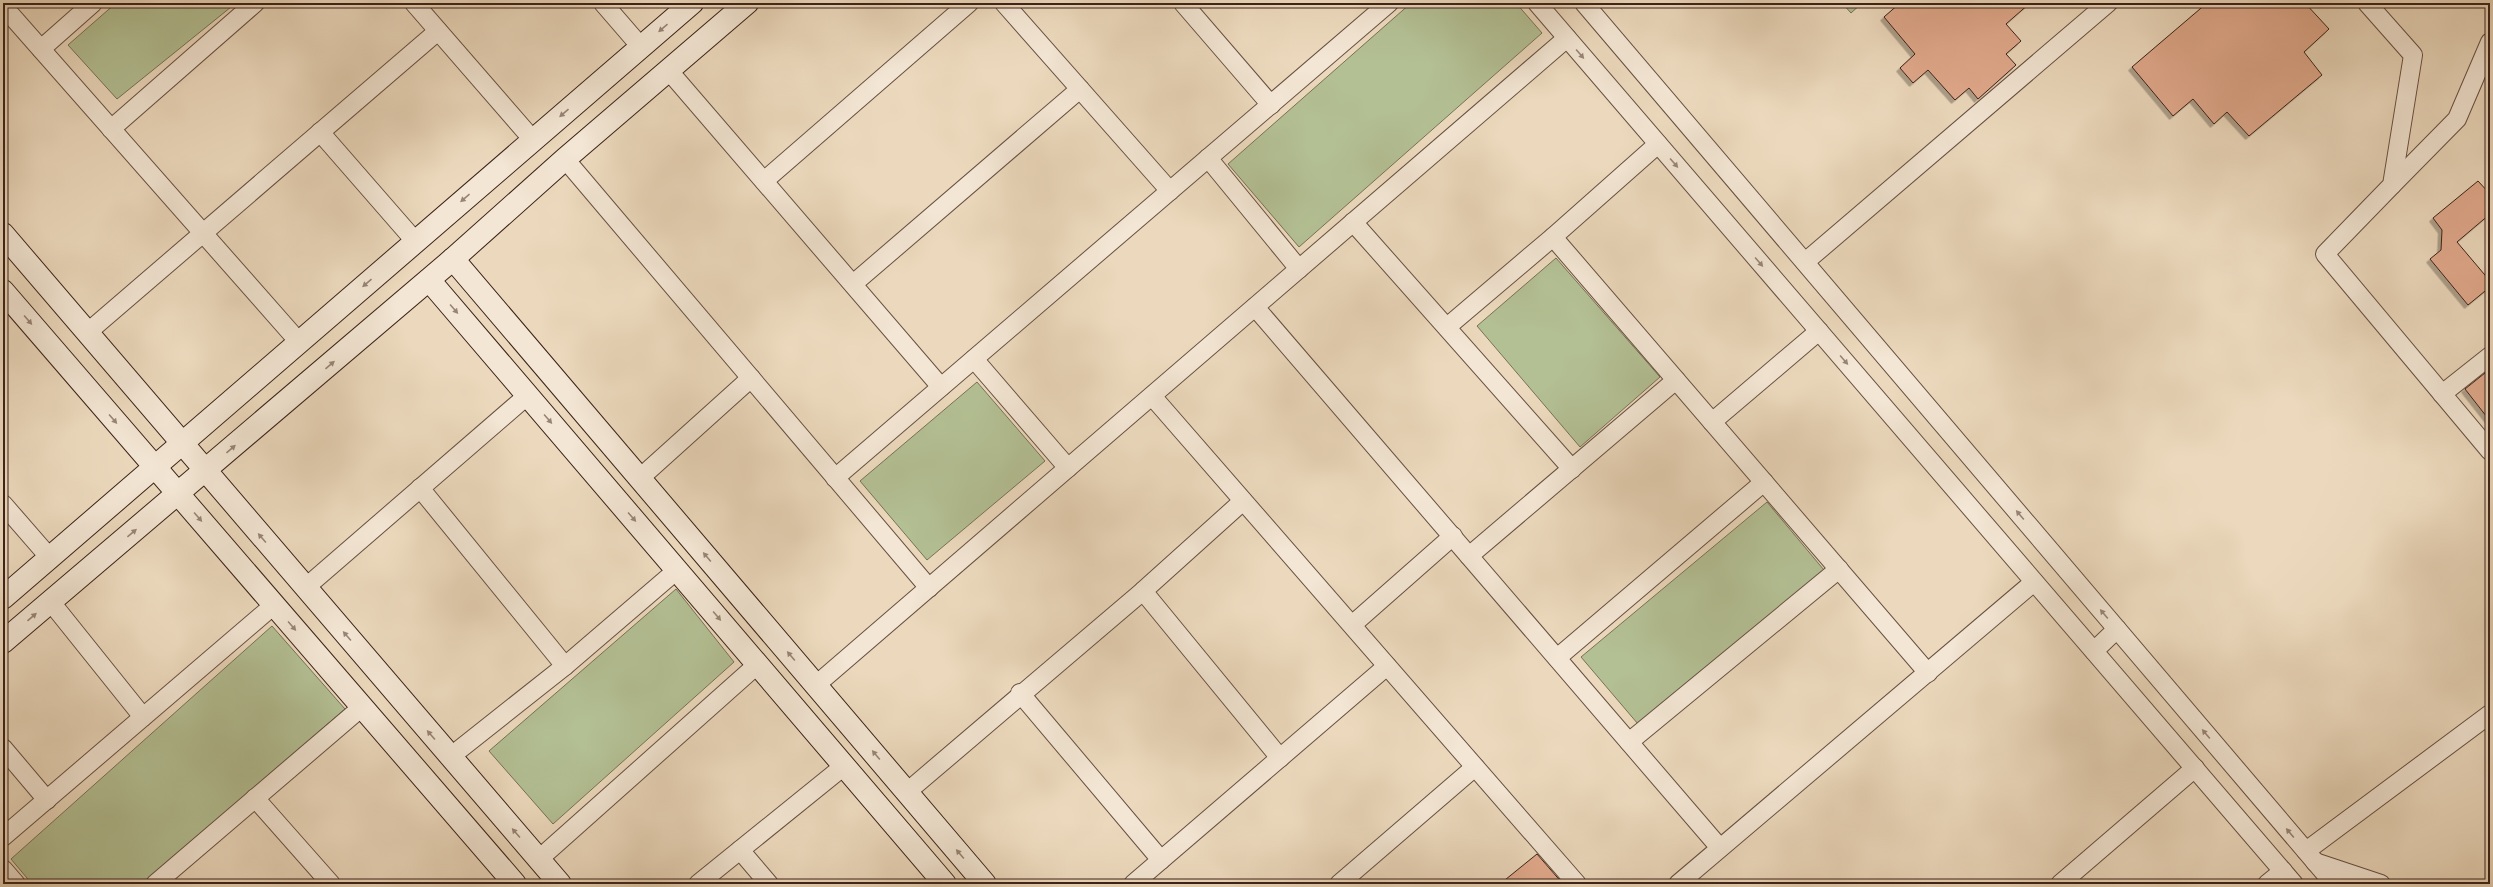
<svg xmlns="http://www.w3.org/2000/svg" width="2493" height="887" font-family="'IM FELL English',serif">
<defs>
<filter id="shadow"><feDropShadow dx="-3.5" dy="3.5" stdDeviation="0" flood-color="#0004"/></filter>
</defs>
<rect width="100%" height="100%" fill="#ecd9bd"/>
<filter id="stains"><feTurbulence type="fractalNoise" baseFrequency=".005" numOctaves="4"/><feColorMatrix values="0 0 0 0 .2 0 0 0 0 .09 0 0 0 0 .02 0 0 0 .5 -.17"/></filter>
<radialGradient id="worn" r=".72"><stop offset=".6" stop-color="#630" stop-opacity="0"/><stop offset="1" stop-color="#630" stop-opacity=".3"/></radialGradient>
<g fill="#b3c094" stroke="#787156">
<polygon points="116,3 236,3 117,99 68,45"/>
<polygon points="1411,3 1516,3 1542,33 1299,247 1228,164"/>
<polygon points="1842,3 1862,3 1851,13"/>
<polygon points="1556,258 1660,377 1580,447 1477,326"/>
<polygon points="977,382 1045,461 927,560 860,481"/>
<polygon points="1767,502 1824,570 1638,724 1581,657"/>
<polygon points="676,589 734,662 553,824 489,751"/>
<polygon points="272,626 345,709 142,884 32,884 11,859"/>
</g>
<g fill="#e1aa8d" stroke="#3c2219" filter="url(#shadow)">
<polygon points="1900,3 2030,3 2006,24 2021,41 2006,54 2016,65 1978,99 1969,88 1955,100 1928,70 1913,83 1900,68 1915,54 1884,17"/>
<polygon points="2207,3 2305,3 2329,29 2304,52 2322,75 2249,136 2227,112 2214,124 2193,99 2173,116 2132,67"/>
<polygon points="2478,181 2490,194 2490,214 2457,242 2490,281 2490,287 2468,305 2430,259 2441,250 2442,230 2433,218"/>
<polygon points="2490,369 2490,421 2465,389"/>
<polygon points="1537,854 1563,884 1500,884"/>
</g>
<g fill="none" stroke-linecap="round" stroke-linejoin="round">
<defs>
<g id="street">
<polyline points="414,3 533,140"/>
<polyline points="603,3 641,47"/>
<polyline points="1004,3 1170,191"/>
<polyline points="1183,3 1271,105"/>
<polyline points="1537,3 2294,884"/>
<polyline points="1584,3 2334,884"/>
<polyline points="2367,3 2413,55 2392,185 2325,254 2490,451"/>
<polyline points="3,6 299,342"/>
<polyline points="41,49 93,3"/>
<polyline points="669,71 941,387"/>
<polyline points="111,129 255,3"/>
<polyline points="320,132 415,241"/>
<polyline points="1208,158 1299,269"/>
<polyline points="565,159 929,588"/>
<polyline points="764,181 969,3"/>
<polyline points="2392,185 2457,119 2490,42"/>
<polyline points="1353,222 1572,469"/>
<polyline points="1553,237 1928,673"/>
<polyline points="1805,262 2108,3"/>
<polyline points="853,284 1080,89"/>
<polyline points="1255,307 1720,848"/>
<polyline points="1447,327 1553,237 1658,144"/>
<polyline points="88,332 438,31"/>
<polyline points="974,359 1068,468"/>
<polyline points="2442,394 2490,356"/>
<polyline points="1152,396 1577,884"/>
<polyline points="1712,422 1819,331"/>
<polyline points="640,478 751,378"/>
<polyline points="835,478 1389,3"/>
<polyline points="420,488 565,666"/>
<polyline points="3,504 50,558"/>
<polyline points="1469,556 1676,380"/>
<polyline points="305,588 528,395"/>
<polyline points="1143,591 1280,758"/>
<polyline points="50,601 143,717"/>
<polyline points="1352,625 1453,536"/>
<polyline points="2094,651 2117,629"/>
<polyline points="1557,658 1764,482"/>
<polyline points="816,685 1567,38"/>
<polyline points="1020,693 1161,860"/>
<polyline points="1629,742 1839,569"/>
<polyline points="3,748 47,800"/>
<polyline points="450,757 565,666 677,570"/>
<polyline points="907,792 1143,591 1243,501"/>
<polyline points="255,798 331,884"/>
<polyline points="3,837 274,605"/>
<polyline points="740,850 769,884"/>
<polyline points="2306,851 2490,714"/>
<polyline points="539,859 758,664"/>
<polyline points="2315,862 2381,884"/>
<polyline points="3,869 16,884"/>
<polyline points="155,884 362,707"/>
<polyline points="698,884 844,766"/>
<polyline points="1133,884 1387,666"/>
<polyline points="1339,884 1475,767"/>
<polyline points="1678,884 2034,582"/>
<polyline points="2060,884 2195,768"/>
<polyline points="2267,884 2283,871"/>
</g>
<g id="secondary">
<polyline points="3,234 560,884"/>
<polyline points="453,259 985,884"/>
<polyline points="429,280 945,884"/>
<polyline points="3,291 515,884"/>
<polyline points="3,598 692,3"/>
<polyline points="3,642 453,259 565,159 747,3"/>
</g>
</defs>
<use href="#street" stroke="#685042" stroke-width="20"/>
<use href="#secondary" stroke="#3c2219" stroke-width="24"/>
<use href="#street" stroke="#f3e6d4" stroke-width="18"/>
<use href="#secondary" stroke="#f3e6d4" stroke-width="22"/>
</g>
<defs><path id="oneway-solid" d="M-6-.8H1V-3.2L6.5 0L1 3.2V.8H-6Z"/></defs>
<g fill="#988476">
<use href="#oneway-solid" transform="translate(663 28) rotate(139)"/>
<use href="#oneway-solid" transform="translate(1580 54) rotate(49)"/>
<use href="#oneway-solid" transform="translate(564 113) rotate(139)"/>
<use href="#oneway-solid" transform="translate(1674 163) rotate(49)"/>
<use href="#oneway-solid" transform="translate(465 198) rotate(139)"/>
<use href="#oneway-solid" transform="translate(1759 262) rotate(49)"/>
<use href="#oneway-solid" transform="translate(367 283) rotate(139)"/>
<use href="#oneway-solid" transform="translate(454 309) rotate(49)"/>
<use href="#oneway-solid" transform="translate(28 320) rotate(49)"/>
<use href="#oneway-solid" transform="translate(1844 360) rotate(49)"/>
<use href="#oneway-solid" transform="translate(330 365) rotate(-41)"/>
<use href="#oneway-solid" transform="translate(113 419) rotate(49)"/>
<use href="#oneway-solid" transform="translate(548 419) rotate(49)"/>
<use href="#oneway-solid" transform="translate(231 449) rotate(-41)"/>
<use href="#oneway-solid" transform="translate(2020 515) rotate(-130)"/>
<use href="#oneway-solid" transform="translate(198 517) rotate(49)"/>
<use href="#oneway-solid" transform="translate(632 517) rotate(49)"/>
<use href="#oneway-solid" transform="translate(132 533) rotate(-40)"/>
<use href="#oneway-solid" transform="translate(262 538) rotate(-131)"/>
<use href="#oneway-solid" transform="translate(707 557) rotate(-130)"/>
<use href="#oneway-solid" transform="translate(2104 614) rotate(-130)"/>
<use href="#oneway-solid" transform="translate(717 616) rotate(50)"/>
<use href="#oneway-solid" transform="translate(32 617) rotate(-41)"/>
<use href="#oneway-solid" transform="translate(292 626) rotate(49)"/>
<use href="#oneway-solid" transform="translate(347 636) rotate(-131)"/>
<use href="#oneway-solid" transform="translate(791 656) rotate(-130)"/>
<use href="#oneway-solid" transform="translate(2206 734) rotate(-130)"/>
<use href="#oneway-solid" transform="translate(431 735) rotate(-131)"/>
<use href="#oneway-solid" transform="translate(876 755) rotate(-130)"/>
<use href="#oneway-solid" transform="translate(516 833) rotate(-131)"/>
<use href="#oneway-solid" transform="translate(2290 833) rotate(-130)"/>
<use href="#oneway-solid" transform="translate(960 854) rotate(-130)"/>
</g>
<rect width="2493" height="887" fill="none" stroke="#ecd9bd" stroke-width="16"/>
<rect x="4" y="4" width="2485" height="879" fill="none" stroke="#3c2219" stroke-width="2"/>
<rect x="8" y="8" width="2477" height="871" fill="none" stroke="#3c2219"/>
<rect width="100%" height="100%" filter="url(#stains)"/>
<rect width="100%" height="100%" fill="url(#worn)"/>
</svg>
